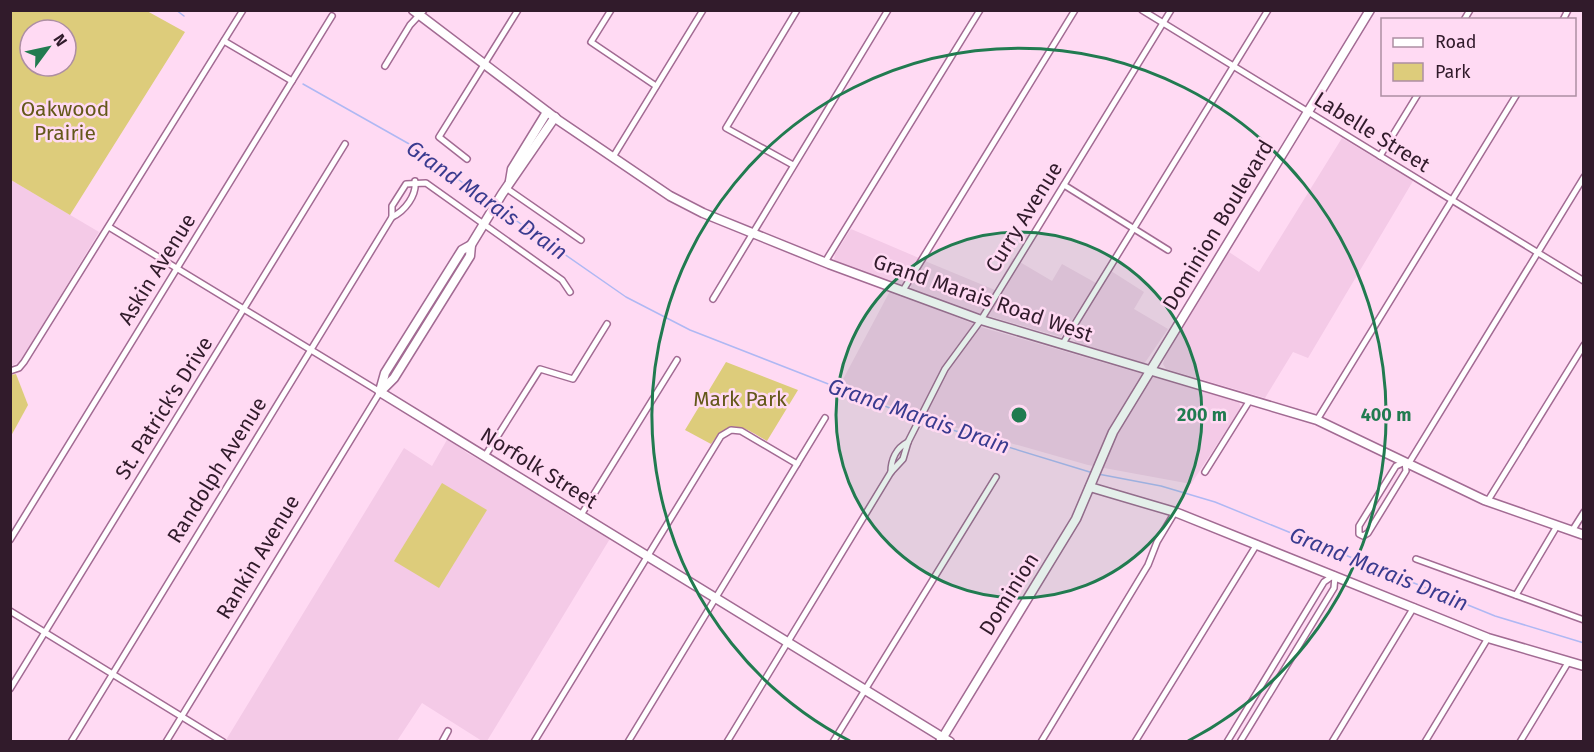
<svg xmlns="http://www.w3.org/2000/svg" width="1594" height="752" font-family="'Fira Sans',sans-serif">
<rect width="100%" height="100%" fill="#ffdaf3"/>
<g fill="#f4cae7">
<polygon points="1342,138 1413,181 1308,358 1293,352 1265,398 1166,369 1163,364 1165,357 1229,252 1259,272"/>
<polygon points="11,180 99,232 21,361 11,366"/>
<polygon points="851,229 919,258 902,288 834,260 835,254"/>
<polygon points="1013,258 1052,281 1062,264 1096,283 1061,337 917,295 911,289 911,282 925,261 995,290"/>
<polygon points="1111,271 1144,292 1134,309 1168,329 1144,364 1077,344 1073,339 1074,332"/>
<polygon points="890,291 984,328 1239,402 1241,408 1191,484 1088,465 915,416 840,385"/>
<polygon points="448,438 467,453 522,483 576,520 587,522 611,537 487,741 482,741 422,703 397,741 226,740 404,448 432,466"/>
</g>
<g fill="#ddcc7b" fill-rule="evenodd">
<path d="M12,10l135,1 38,21 -115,183 -59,-35zM30,30h36v36h-36z"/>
<path d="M726,362l72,28 -31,51c-25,-15 -37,-24 -56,3l-26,-14z"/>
<polygon points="16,374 28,405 11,436 11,375"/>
<polygon points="442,483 487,510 439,588 394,561"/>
</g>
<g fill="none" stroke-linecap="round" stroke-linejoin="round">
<g stroke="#afb8f3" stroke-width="1.5">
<polyline points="176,10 184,16"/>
<polyline points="303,84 411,145 492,204"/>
<polyline points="498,208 626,297 690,330 918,419"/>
<polyline points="923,421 1093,473"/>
<polyline points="1098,474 1161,486 1215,502 1495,616 1584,643"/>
</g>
<defs>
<g id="street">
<polyline points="611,10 591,42 656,86"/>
<polyline points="1142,10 1584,281"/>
<polyline points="1464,20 1470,10"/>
<polyline points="1563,20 1568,10"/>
<polyline points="224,41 292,81"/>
<polyline points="385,66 410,25 424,10"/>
<polyline points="1380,156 1418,94"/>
<polyline points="613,157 703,10"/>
<polyline points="467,159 439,137 518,10"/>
<polyline points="793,165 726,128 797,10"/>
<polyline points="1064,185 1168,250"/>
<polyline points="506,188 581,240"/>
<polyline points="392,217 392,206 406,184 426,183 562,280 570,292"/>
<polyline points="109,227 380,392 166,742"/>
<polyline points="825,262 980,10"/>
<polyline points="902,292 1075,10"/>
<polyline points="713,299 888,10"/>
<polyline points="1062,345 1268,10"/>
<polyline points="10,371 19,368 24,362 243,10"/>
<polyline points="1317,420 1517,94"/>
<polyline points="485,456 540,369 573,379 607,324"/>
<polygon points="1405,462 1406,471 1368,533 1363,536 1359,534 1359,526 1396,466"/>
<polyline points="1409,463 1584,177"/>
<path d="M891,472c0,-12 5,-24 17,-30"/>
<polyline points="1205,472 1250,400"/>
<polyline points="1487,502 1584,345"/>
<polyline points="581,515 677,360"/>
<polyline points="1572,531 1584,512"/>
<polyline points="10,540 332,16"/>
<polyline points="1416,559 1584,620"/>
<polyline points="1516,595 1557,526"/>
<polyline points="10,611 223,742"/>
<polyline points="10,689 345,144"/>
<path d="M71,742l321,-525c13,-6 25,-22 23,-36"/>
<polyline points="442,742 448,731"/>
<polyline points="534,742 721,436 731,430 741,431 797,464"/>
<polyline points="628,742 825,418"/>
<polyline points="727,742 891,472 903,459 908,442 945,369 981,320 1171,10"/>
<polyline points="833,742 996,477"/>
<polyline points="1041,742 1148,565 1157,542 1175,512"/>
<polyline points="1135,742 1257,544"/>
<polyline points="1227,742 1324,582 1334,575"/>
<polyline points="1240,742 1334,588 1335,576"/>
<polyline points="1332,742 1414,607"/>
<polyline points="1425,742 1488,638"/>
<polyline points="1520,742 1569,661"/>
</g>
<g id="secondary">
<polyline points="413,10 558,120 670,196 703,213 829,264 981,320 1317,420 1484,500 1584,535"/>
<polyline points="510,181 512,169 547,112"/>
<polyline points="380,391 385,373 462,250 471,245"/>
<polyline points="380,392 950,742"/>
<polyline points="380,392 394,378 470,256 471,245 502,194 555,117"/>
<polyline points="1090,487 1175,512 1488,638 1584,666"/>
<polyline points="940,742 1076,519 1113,432 1370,10"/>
</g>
</defs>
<use href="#street" stroke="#a26b93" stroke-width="8"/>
<use href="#secondary" stroke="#a26b93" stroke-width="11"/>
<use href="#street" stroke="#fff" stroke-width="5"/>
<use href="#secondary" stroke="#fff" stroke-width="8"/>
</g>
<circle cx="1019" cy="415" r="183" fill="#217b50" fill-opacity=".12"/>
<g fill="none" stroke="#217b50" stroke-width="3">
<circle cx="1019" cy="415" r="183"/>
<path d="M850 741A367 367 0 1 1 1188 741"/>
</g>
<g text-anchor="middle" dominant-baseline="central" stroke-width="5" stroke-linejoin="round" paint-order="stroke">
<g font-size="21" fill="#64581a" stroke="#ffdaf3">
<text x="65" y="109">Oakwood<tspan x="65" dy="24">Prairie</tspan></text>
<text x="740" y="399">Mark Park</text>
</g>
<g font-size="21" fill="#311b2b" stroke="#ffdaf3">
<text transform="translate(1372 132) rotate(32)">Labelle Street</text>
<text transform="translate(1024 217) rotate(-58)">Curry Avenue</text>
<text transform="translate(1218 225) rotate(-59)">Dominion Boulevard</text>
<text transform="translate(157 269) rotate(-58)">Askin Avenue</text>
<text transform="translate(983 298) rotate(19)">Grand Marais Road West</text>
<text transform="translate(164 408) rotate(-58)">St. Patrick's Drive</text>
<text transform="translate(539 468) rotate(32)">Norfolk Street</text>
<text transform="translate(217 470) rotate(-58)">Randolph Avenue</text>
<text transform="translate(258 557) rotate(-59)">Rankin Avenue</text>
<text transform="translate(1009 594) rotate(-58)">Dominion</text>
</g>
<g font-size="22" font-style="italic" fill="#3a3b8f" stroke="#ffdaf3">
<text transform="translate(487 200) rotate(35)">Grand Marais Drain</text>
<text transform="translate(919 416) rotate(19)">Grand Marais Drain</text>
<text transform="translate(1379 569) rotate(22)">Grand Marais Drain</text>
</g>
</g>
<circle cx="1019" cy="415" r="9" fill="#217b50" stroke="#ffdaf3" stroke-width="3"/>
<g font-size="18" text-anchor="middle" font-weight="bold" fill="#217b50" stroke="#ffdaf3" stroke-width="5" stroke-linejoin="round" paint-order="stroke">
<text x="1202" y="421">200 m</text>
<text x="1386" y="421">400 m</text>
</g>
<rect width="1594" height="752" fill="none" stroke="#311b2b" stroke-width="24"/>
<rect x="1381" y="18" width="195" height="78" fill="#ffdaf3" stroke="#ad8ea3" stroke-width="1.5"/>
<rect x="1393" y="38" width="30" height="9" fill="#ffffff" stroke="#ad8ea3" stroke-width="1.5"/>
<text x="1435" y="48" font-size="18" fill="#311b2b">Road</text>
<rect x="1393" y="63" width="30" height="18" fill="#ddcc7b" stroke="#ad8ea3" stroke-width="1.5"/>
<text x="1435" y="78" font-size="18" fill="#311b2b">Park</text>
<g transform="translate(48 48) rotate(57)"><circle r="28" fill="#ffdaf3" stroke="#ad8ea3" stroke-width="1.5"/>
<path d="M0-4.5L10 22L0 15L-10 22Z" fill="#217b50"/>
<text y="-9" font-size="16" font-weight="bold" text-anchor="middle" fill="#311b2b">N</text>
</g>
</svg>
